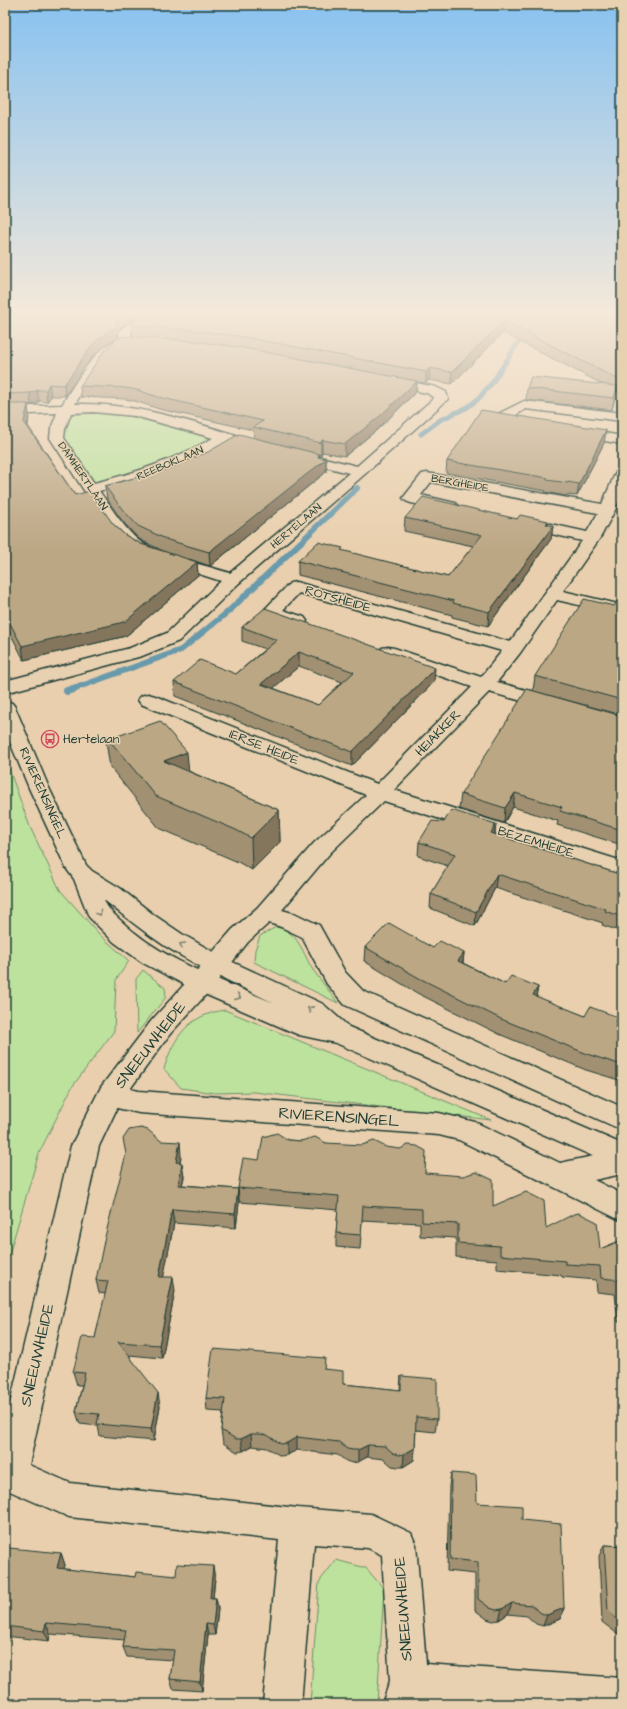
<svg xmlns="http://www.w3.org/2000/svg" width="627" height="1709" font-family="'Architects Daughter',sans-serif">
<rect width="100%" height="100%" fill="#e9cfad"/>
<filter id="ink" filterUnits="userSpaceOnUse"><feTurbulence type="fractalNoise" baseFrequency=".025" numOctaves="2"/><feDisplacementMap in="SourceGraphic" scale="8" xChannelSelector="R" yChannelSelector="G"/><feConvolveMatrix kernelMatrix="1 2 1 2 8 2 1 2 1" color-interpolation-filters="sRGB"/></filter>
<g filter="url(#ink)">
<g fill="#bce29d" stroke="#6e9068">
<polygon points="102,413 129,416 218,439 188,455 95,484 59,431 55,424 56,415"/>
<polygon points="5,758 30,827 60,890 100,935 129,961 116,980 114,1031 72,1087 39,1153 5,1268"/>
<path d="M276,927c22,3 27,27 37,43 8,11 17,22 25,33l-84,-41 1,-12 5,-14z"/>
<polygon points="143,970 165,988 166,997 137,1033 136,979"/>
<path d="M225,1010l266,110 -237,-28 -40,1 -33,-5 -17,-19c10,-33 25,-54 61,-59z"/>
<polygon points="336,1560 366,1568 384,1589 377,1704 310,1704 319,1582"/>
</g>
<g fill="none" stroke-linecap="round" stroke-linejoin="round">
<polyline stroke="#699aac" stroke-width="5" points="421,434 440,420 466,408 477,400 492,383 525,332"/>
<polyline stroke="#699aac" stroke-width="6" points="73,689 181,650 229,611 357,488"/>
<polyline stroke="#699aac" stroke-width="8" points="67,691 76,688"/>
<defs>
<g id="street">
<path d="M146,311h12v3l-27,19 1,8c-3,5 -11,4 -16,8 -17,15 -29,36 -41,55 65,-2 127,22 189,39l2,3 -2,3 -5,1 -32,-8c-40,23 -83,38 -128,49 12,16 23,35 39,49 17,14 69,26 92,33l119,-100 -58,-15 -2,-3 2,-3 5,-1 61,15 77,-68 -7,-5 -46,-9 -2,-3 2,-3 5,-1 50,10 10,5 2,7 -83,75 -126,109 -60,58 -37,15 -137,37v-12l125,-33 37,-15 54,-52 -78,-25 -16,-9 -11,-11 -31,-44 -35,-54 1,-9 6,-16 -52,2v-8l57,-2c12,-20 34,-60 58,-66l-1,-7 2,-3 25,-16zM93,412l42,4 78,22c-37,21 -77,35 -119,45l-30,-45 1,-9 6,-16z"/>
<path d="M524,401l98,12v8l-96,-12 -15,9 9,2 2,3 -2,3c-9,2 -19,-1 -28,-3l-2,-3 2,-3z"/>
<polygon points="575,428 622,436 622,444 570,435 568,432 570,429"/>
<polygon points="622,470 622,492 615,510 600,538 563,591 622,605 622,615 557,600 520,653 497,682 558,699 561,703 558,707 551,709 489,692 394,790 622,861 622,877 384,801 330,853 282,910 296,914 319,925 345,972 363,991 622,1107 622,1130 345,1005 327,984 302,937 281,927 269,923 248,942 211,989 170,1034 130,1089 139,1091 439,1113 475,1122 560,1163 622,1150 622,1174 594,1180 622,1194 622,1221 459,1140 439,1135 139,1113 117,1108 99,1146 29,1465 70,1483 298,1508 371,1514 411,1533 416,1545 426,1664 622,1678 622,1704 466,1704 421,1701 420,1704 382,1704 390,1681 382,1555 368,1548 314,1544 301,1704 263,1704 279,1540 69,1517 5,1489 5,1425 71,1146 101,1087 152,1020 193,975 232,930 257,908 314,843 366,795 141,704 138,700 141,696 148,694 155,696 377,784 472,687 382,656 379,652 382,648 388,647 394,648 481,677 502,651 299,593 283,610 304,617 307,621 304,625 298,626 266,616 263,612 266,608 290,583 296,582 510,642 582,541 517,526 515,523 517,520 523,518 587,532 598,513 431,482 421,495 455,503 458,506 455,509 450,511 411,503 406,501 403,498 422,474 427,473 602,504 615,474 617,471"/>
</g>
<g id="secondary">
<polygon points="5,311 16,311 9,319 5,320"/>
<path d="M5,701l7,2 3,4 34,81 37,77 6,6 28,17 34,27 28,19 42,24 99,46 26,23 273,117v25l-286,-126 -37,-8 -106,-46 -50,-26 -29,-21 -25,-25 -15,-38 -8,-11 -37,-80 -24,-58zM104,900c20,16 40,32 61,46 35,22 72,39 109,57 -53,-23 -113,-43 -155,-84 -6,-6 -12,-11 -15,-19z"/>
</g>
</defs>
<use href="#street" stroke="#1f3d34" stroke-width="3"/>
<use href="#secondary" stroke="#1f3d34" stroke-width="3"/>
<use href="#street" fill="#e8d1b1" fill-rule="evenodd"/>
<use href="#secondary" fill="#e8d1b1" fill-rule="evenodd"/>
</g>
<g fill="#a29072" stroke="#1f3d34" fill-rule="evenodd">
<polygon points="15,311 145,311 144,312 120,328 118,332 118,338 110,342 93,356 65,396 51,396 47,402 39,401 38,403 28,405 29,416 28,426 75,495 113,524 125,535 141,544 167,553 139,539 123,522 107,499 105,486 167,469 254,438 253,430 159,409 138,402 126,399 81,397 80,386 133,336 132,323 148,311 287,311 286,312 547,313 547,311 622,311 622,383 619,382 617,392 616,391 612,410 526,400 527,388 602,384 503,333 452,384 429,380 426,383 417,382 416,392 379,428 345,456 322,452 321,455 319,455 319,458 326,459 326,472 210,566 189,559 197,562 198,575 127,635 122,637 24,660 5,623 5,320"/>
<polygon points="606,430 604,443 577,496 566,495 566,496 545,492 546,491 446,473 447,461"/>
<polygon points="405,518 517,519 548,521 547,525 553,526 551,539 488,626 452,617 452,615 298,575 298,561 343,551 448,577 473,546 404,531"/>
<polygon points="622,601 622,715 533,691 535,676 614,606 622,602"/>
<path d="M242,627l192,55 -82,84 -177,-70 -1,-14 62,-8 29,-25 -23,-8zM299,666l43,16 -24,23 -45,-17z"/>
<polygon points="622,716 622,845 557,825 558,821 513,807 504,823 459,809 461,794"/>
<polygon points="105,735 279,810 280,842 252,870 238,862 159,828 110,767"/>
<polygon points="496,824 495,834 622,875 622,932 602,925 603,923 495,888 475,926 430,908 431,894 448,866 418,856 419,842"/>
<polygon points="365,947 433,948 464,953 463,963 505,984 538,987 536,997 585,1016 622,1029 622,1081 586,1070 499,1034 417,993 364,961"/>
<polygon points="288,1140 326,1143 425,1173 493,1206 546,1228 600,1249 622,1240 622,1322 618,1322 615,1294 597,1292 596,1280 562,1277 561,1275 497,1269 497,1260 456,1257 456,1238 420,1236 420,1223 362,1220 360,1249 336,1247 336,1233 338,1210 239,1202 238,1188 259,1160"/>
<polygon points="181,1156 180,1162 184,1177 182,1185 238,1189 239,1203 236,1228 174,1223 163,1277 175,1291 162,1358 129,1355 160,1406 154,1441 100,1436 98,1426 80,1424 76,1412 82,1385 77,1385 73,1372 95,1338 106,1294 99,1293 96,1280"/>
<polygon points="325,1369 343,1384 400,1390 401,1376 437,1419 435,1432 416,1430 415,1448 414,1460 403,1467 398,1467 392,1466 384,1459 367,1457 358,1462 352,1463 346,1461 338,1455 297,1450 287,1455 281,1456 267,1448 260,1447 252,1446 243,1451 237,1452 223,1443 221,1430 223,1412 207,1411 206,1398"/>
<polygon points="451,1473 477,1503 522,1520 564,1608 560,1619 543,1626 536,1624 527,1616 508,1614 499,1620 493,1621 487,1619 475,1610 475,1574 447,1571 449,1486"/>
<polygon points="604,1545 622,1546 622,1634 621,1634 615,1632 602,1622 599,1556"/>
<polygon points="61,1553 65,1565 64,1569 135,1577 176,1576 215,1578 213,1598 216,1598 218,1609 215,1635 208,1635 202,1691 173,1689 170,1679 173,1660 127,1657 123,1647 125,1640 50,1634 49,1641 5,1636 5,1565"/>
</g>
<g fill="#84755d" stroke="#1f3d34">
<polygon points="128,311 145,311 144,312 120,328 118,332 118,338 110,342 93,356 65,396 64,385 92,345 116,321 119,317"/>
<polygon points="278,311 287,311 278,318"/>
<polygon points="504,321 503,333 452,384 452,372"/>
<polygon points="430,368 429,380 426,383 426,372"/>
<polygon points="417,381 416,392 379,428 345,456 345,444"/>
<polygon points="49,384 51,396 47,402 46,390"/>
<polygon points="617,386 615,398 612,410 614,398"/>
<polygon points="37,390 39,401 38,403 31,405 30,393"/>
<polygon points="28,404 29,416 26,434 24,422"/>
<polygon points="606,430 604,443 577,496 579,484"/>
<polygon points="322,440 322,452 321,455 321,443"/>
<polygon points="319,454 319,465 326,459 326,472 210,566 209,552 318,457"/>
<polygon points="553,526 551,539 488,626 489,612"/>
<polygon points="197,562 198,575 127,635 122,637 24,660 22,646"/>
<polygon points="299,652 299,666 262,698 261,684"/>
<polygon points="435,668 434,682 352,766 352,752"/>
<polygon points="187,752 190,784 164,761"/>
<polygon points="515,793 513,807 504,823 505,808"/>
<polygon points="279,810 280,842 252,870 251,838"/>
<polygon points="496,824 494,838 491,833"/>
<polygon points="497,874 495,888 475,926 476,912"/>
<polygon points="464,953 462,968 458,961"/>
<polygon points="538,987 535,1002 533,995"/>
<polygon points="180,1142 181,1156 178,1176 176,1162"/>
<polygon points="182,1163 184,1177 179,1199 178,1185"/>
<polygon points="238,1189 239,1203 236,1228 235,1214"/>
<polygon points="172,1209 174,1223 161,1290 159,1277"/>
<polygon points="173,1277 175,1291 162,1358 159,1345"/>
<polygon points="158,1393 160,1406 154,1441 151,1429"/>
<polygon points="251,1434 252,1446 243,1451 241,1439"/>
<polygon points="297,1437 297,1450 287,1455 287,1443"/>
<polygon points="368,1445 367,1457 358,1462 358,1450"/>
<polygon points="415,1448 414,1460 403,1467 404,1454"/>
<polygon points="61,1553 65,1565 61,1580 57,1568"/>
<polygon points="213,1566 215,1578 212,1608 210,1598"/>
<polygon points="216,1598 218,1609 215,1635 213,1625"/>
<polygon points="512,1603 508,1614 499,1620 502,1609"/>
<polygon points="564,1608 560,1619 543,1626 547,1615"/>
<polygon points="46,1623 50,1634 49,1641 44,1631"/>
<polygon points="206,1624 208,1635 202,1691 200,1682"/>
</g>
<g fill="#bca785" stroke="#1f3d34" fill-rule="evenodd">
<polygon points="15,311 128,311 119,317 116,321 117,327 109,330 92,345 64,385 49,384 46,390 37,390 36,391 30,393 5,394 5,320"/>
<polygon points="148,311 280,311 281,312 290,312 291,311 528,311 548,313 548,311 622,311 622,371 621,371 619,380 504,321 452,372 430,368 426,372 244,337 193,330 132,325 132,323"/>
<polygon points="125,336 193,341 243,348 417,381 380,416 345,444 322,440 321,443 253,427 263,421 158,397 137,390 125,388 80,386 104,351 118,338"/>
<polygon points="531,377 617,386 614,398 527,388"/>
<polygon points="5,404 28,404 24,422 75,495 90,491 113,524 125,535 141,544 197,562 126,621 120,623 22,646 5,614"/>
<polygon points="481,410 606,430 579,484 568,482 568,483 547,480 548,478 447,461"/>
<polygon points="239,434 319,454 318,457 326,459 209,552 168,540 138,526 122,509 105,486 167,469 208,452"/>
<polygon points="423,497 517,519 520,515 548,521 546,524 553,526 489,612 453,603 454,601 298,561 318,542 343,548 341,550 448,577 482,535 405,518"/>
<polygon points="584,599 614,606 617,601 622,602 622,700 535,676"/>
<path d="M265,608l170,60 -83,84 -178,-70 26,-22 36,14 41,-34 -35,-13zM299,652l55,20 -36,33 -57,-21z"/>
<polygon points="527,689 622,716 622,830 560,811 562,807 515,793 505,808 461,794"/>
<polygon points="160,721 187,752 164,761 279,810 251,838 236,830 156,796 105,735 112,738"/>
<polygon points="451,810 496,824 491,833 622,875 622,917 605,911 606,909 497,874 476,912 431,894 455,854 419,842 432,821 444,822"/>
<polygon points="389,923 433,948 440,941 464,953 458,961 505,984 511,976 538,987 533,995 585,1016 590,1007 618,1017 615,1026 622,1029 622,1065 590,1055 501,1019 419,978 365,947"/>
<polygon points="141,1128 148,1130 161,1141 180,1142 176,1162 182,1163 178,1185 238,1189 235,1214 172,1209 159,1277 173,1277 159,1345 118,1342 158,1393 151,1429 97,1424 99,1414 76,1412 85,1373 73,1372 82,1337 95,1338 108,1281 96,1280 104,1241 126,1154 123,1139 129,1130"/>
<polygon points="277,1133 288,1140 301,1141 315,1137 326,1143 345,1144 362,1145 374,1141 386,1147 400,1149 408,1145 417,1146 426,1151 425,1173 463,1176 476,1172 493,1180 493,1206 526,1192 544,1201 546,1228 574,1214 579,1213 597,1222 600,1249 622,1240 622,1305 620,1280 601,1278 600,1266 565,1264 565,1261 500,1255 500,1246 458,1243 458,1224 422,1222 422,1209 363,1206 361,1235 336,1233 339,1196 238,1188 243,1158 259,1160 263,1137"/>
<polygon points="213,1349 325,1358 324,1369 343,1371 343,1384 401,1390 401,1376 437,1379 437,1419 416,1417 415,1448 404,1454 399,1455 393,1453 385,1446 368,1445 358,1450 353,1450 347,1449 339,1442 297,1437 287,1443 281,1444 267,1435 259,1434 251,1434 241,1439 236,1439 221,1430 225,1399 206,1398"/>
<polygon points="451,1473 476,1475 477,1503 522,1506 522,1520 561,1524 564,1608 547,1615 541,1613 531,1605 512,1603 502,1609 496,1610 490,1608 478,1599 478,1562 450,1559"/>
<polygon points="604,1545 622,1546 622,1622 620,1622 608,1611"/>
<polygon points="9,1548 61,1553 57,1568 135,1577 136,1572 176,1576 177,1564 213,1566 210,1598 216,1598 213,1625 206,1624 200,1682 170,1679 174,1650 123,1647 126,1630 46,1623 44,1631 5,1626 5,1565"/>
</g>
<defs><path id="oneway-chevron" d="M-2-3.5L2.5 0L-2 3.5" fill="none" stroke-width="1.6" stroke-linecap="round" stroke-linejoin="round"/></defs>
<g stroke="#79806c">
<use href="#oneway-chevron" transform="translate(99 913) rotate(53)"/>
<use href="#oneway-chevron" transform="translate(182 945) rotate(-150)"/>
<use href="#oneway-chevron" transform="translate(238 997) rotate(23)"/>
<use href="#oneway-chevron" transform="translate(310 1009) rotate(-152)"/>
</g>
</g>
<linearGradient id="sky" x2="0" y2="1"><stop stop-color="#89c2f0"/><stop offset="0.57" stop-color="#f5e9da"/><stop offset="1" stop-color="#f5e9da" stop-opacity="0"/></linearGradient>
<rect width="627" height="550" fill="url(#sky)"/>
<defs>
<symbol id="bus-ring" viewBox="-11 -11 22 22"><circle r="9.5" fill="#e8d1b1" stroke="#d1495b" stroke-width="1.5"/><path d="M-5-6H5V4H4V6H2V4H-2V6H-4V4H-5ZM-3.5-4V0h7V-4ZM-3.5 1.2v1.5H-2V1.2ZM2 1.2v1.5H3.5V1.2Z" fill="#d1495b"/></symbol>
</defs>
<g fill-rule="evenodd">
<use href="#bus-ring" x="40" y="729" width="20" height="20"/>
</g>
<g text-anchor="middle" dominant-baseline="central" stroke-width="3" stroke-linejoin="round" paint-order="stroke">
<g font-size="11" fill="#1f3d34" stroke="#e8d1b1">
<text transform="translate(170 463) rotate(-23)">REEBOKLAAN</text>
<text transform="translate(83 476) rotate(56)">DAMHERTLAAN</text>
<text transform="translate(460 483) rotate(10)">BERGHEIDE</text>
<text transform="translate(296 526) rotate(-40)">HERTELAAN</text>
</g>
<g font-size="13" fill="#1f3d34" stroke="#e8d1b1">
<text transform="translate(338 599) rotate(16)">ROTSHEIDE</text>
<text transform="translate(438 733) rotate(-46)">HEIAKKER</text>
<text transform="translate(264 747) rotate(22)">IERSE HEIDE</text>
<text transform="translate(43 793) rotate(66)">RIVIERENSINGEL</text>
<text transform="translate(536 842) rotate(17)">BEZEMHEIDE</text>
</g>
<g font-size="13" fill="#1f3d34" stroke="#e8d1b1" text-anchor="start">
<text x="63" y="739">Hertelaan</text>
</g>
<g font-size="16" fill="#1f3d34" stroke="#e8d1b1">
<text transform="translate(150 1045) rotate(-52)">SNEEUWHEIDE</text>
<text transform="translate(339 1117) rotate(4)">RIVIERENSINGEL</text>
<text transform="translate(37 1355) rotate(-77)">SNEEUWHEIDE</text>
<text transform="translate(403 1609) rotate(-94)">SNEEUWHEIDE</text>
</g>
</g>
<rect width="627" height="1709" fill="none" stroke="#e8d1b1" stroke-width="20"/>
<rect x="10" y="10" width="607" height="1689" fill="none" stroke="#1f3d34" stroke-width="1.5" filter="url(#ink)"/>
</svg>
